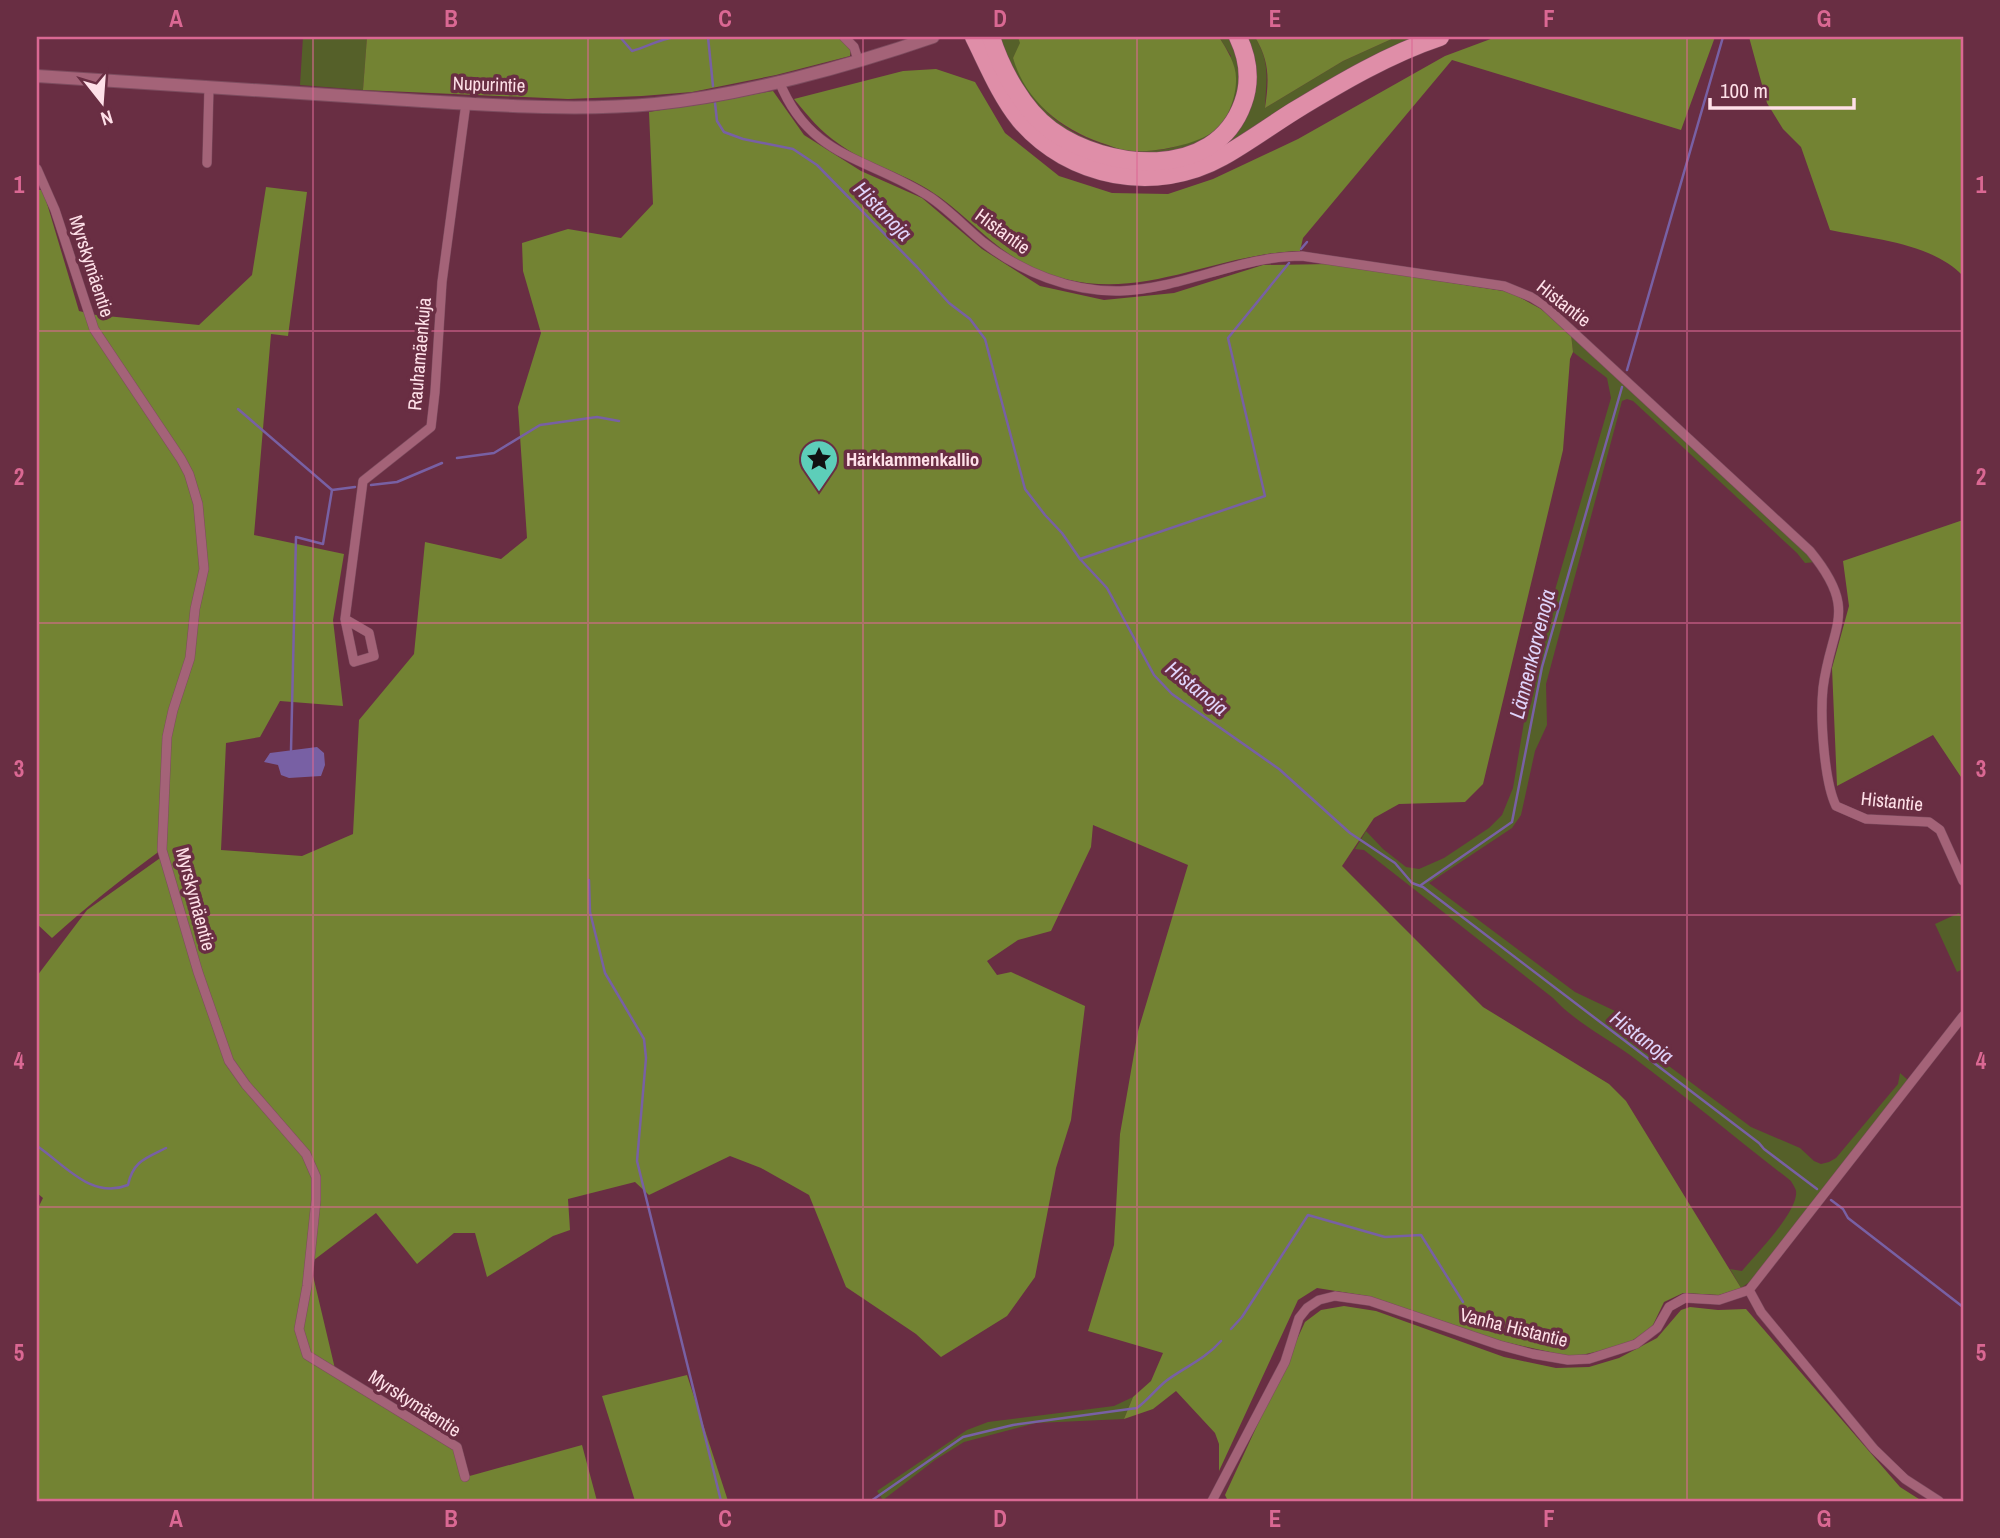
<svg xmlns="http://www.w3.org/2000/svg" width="2000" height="1538" font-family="'Archivo Narrow',sans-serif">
<rect width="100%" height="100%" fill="#692e43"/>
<g fill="#556029">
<polygon points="303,37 367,37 363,90 300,85"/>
<path d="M979,37h7c15,34 30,68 59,93 56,48 176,58 203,-27 8,-24 5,-43 -6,-66h13c16,27 11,42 10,71l78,-47 53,-24h33l-78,36 -124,77c-114,57 -207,1 -248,-113z"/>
<path d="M998,37h20l3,6 -8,15c9,16 18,38 31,51 28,30 74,45 114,41 13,-1 28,-7 41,-11l32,-83 -12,-19h13l12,40 -19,52 -44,25 -57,3 -59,-23 -40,-39z"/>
<path d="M1571,334l245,228 -11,1 -8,-10 -164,-152 -6,-2 -5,2 -76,283 1,41 -12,26 -14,64 -9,13 -83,55 146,109 40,19 39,44 97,72 49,21 14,13 7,3 8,-2 7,-4 62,-74 2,-11 9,8 -158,200 -10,7 -11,-19 12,2c13,-16 57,-60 54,-80 0,-2 -4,-8 -5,-10 -54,-42 -106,-85 -161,-126 -25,-18 -56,-34 -77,-57l-189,-148 -9,-1 11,-18 17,18 23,18 13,2 25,-11 45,-30 13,-13 11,-27 21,-126 77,-264 -4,-20 -34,-26z"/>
<polygon points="1959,913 1963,922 1963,969 1957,972 1935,924"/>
<polygon points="1133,1397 1124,1419 1036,1423 964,1442 935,1460 883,1500 877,1491 967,1430 988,1422 1114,1406"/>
</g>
<g fill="#738333">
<polygon points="367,37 838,37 851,49 850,56 776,75 692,92 642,96 568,99 363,90"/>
<path d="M1018,37h201c8,13 18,28 17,44 0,14 -7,35 -16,45 -18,19 -67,27 -92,25 -7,-1 -14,-4 -20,-6 -43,-13 -82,-42 -95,-87l7,-15z"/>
<path d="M1255,37h141l-53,24 -78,47c4,-28 5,-46 -10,-71z"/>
<path d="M1496,37h219l-34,93 -229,-70 -149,178 -3,13c-98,3 -174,64 -275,13 -36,-19 -62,-53 -96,-74 -28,-18 -63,-26 -90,-46 -18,-12 -31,-28 -45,-45l109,-28 33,-2 39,13 30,51 54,43 53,17 56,1 45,-15 85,-40 147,-83z"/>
<path d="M1749,37h214v239c-31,-33 -90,-37 -133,-46l-29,-83 -18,-18 -16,-26z"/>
<path d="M773,91l31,44 57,36 61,27 60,51 58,37 64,14 70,-7 89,-28 68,-1 179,28 31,17 30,25 2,18 -3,7 -7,91 -80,334 -18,18 -66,2 -25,14 -32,48 141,141 126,77 17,17 115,187 -22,7 -36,-2 -19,9 -13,27 -28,17 -51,11 -85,-19 -120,-42 -50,-8 -19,12 -79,171v-27l-4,-11 -39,-42 -23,18 -29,10 9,-22 18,-16 12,-28 -75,-22 26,-86 6,-111 18,-103 50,-166 -95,-40 -2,22 -40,84 -33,9 -31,21 10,14 14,-3 74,34 -14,114 -15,48 -21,109 -28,39 -66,41 -25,-23 -70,-47 -37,-92 -48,-27 -31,-12 -81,39 -14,-13 -67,17 2,31 -17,6 -66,41 -12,-44h-21l-37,31 -41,-51 -66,50 26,110 121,74 9,30 116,-32 15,56h-560v-291l6,-12 -6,-5v-217l50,-66 76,-54 -2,-6c-38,28 -74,56 -109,88l-15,-14v-734h6l36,121 17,4 103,10 53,-50 14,-88 41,5 -19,144 -17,-2 -17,201 90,19 -11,66 10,86 -63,-5 -20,36 -34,6 -5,107 81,6 51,-22 6,-114 55,-66 11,-112 76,17 26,-21 -9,-131 23,-74 -18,-62 -1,-28 46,-14 53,9 32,-34 -4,-92z"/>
<polygon points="1963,520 1963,780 1933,735 1837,786 1832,668 1849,606 1843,561"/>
<polygon points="1344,1306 1376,1311 1504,1357 1556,1368 1589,1367 1619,1358 1657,1338 1681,1310 1690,1307 1718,1310 1746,1309 1900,1487 1922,1501 1228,1501 1225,1495 1305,1322 1321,1310"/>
<polygon points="687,1375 728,1501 635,1501 602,1396"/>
</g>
<polygon fill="#7860a4" points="317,747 324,753 325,765 321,776 289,778 281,775 278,765 264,762 270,753"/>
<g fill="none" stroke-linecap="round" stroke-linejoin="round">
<g stroke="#7860a4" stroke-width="2.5">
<path d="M620,37l12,14c15,-4 28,-12 43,-14"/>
<polyline points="708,37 713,86"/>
<polyline points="715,103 717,121 724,132 743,139 793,149 817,165 917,267 949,303 970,319 985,339 1025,489 1045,515 1062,533 1080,559 1107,588 1154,675 1172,694 1279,769 1350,833 1395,863 1412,883 1423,887 1759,1143 1764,1149 1817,1189"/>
<polyline points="1301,249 1307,242"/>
<polyline points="1627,370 1723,37"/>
<polyline points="238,409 332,490"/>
<polyline points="457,458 494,453 540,425 597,417 619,421"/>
<polyline points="371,485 397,482 442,463"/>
<polyline points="1080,559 1265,496 1228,338 1289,263"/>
<polyline points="291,750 296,537 323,544 332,490 355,487"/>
<polyline points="589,880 590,912 605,973 644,1039 646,1058 637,1161 721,1501"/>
<polyline points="1421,885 1512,822 1542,667 1622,387"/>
<path d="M37,1146c27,18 54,54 91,39 5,-24 18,-27 38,-37"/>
<polyline points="1831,1200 1843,1209 1848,1218 1963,1307"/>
<polyline points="1231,1329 1242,1317 1308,1215 1385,1237 1421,1235 1463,1302"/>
<path d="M871,1501l92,-64 50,-12 124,-17c11,-8 19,-19 29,-27 19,-14 39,-22 55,-40"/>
</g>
<defs>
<g id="street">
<polyline points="844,37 854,47 858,60"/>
<path d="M779,81c31,78 89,76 151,116 19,13 35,30 53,45 38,30 88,50 137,49 62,-2 120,-35 182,-35l202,30 27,11 13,8 266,246c50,61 21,73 13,137 -3,29 1,93 13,118l30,13 63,3 11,8 23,51"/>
<polyline points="207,163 209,87"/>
<polyline points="37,169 55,210 94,329 181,459 189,474 198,504 204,569 195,609 190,658 173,710 167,737 162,850 198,972 229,1061 246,1085 306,1154 316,1177 316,1200 307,1286 299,1329 307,1355 457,1447 465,1477"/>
<polyline points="345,619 369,633 374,656 354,662 345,619 363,481 431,427 435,392 442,282 466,103"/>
<polyline points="1749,1290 1761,1312 1874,1449 1905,1479 1939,1501"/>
<polyline points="1212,1501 1285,1362 1299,1318 1307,1308 1319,1300 1335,1296 1370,1301 1499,1345 1533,1354 1568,1360 1589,1359 1636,1344 1657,1328 1669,1307 1685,1298 1719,1300 1749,1290 1963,1016"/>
</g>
<path id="secondary" d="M37,76c118,7 236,15 354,23 87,5 177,13 264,5 89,-9 194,-38 278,-67"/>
<g id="highway">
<path d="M974,37c14,28 26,58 46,83 49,58 136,74 202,37 25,-14 48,-31 72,-46 46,-28 95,-57 146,-74"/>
<path d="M991,37c10,32 32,73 60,93 55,40 164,52 192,-27 8,-22 5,-45 -5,-66"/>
</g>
</defs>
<use href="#street" stroke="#7d4c5f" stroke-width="10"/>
<use href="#secondary" stroke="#7d4c5f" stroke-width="14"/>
<use href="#highway" stroke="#7d4c5f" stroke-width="19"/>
<use href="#street" stroke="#a46378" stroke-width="9"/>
<use href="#secondary" stroke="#a46378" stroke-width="12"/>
<use href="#highway" stroke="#df8ea8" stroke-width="18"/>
</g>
<path fill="none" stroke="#da6893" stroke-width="2" stroke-opacity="0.55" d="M313,37v1464M588,37v1464M863,37v1464M1137,37v1464M1412,37v1464M1687,37v1464M37,331h1926M37,623h1926M37,915h1926M37,1207h1926"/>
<defs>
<symbol id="sight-pin" viewBox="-11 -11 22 30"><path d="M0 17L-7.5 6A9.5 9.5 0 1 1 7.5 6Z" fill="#5dceb9" stroke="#692e43"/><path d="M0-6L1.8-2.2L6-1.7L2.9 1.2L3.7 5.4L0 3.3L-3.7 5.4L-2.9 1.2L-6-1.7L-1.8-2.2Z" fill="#111"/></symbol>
</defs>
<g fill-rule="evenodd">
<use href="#sight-pin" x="797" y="437" width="44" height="60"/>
</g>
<g text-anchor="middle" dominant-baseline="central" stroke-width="7" stroke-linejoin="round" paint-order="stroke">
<g font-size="19" fill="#fee0e8" stroke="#692e43">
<text transform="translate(489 84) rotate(2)">Nupurintie</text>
<text transform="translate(1003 231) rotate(36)">Histantie</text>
<text transform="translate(92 266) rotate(72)">Myrskymäentie</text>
<text transform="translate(1564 303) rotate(38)">Histantie</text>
<text transform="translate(419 354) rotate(-85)">Rauhamäenkuja</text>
<text transform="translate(1892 801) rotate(6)">Histantie</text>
<text transform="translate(196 899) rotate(75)">Myrskymäentie</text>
<text transform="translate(1514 1327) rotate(14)">Vanha Histantie</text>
<text transform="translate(415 1403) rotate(33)">Myrskymäentie</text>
</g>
<g font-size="19" font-weight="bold" fill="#fee0e8" stroke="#692e43" text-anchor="start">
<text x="846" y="459">Härklammenkallio</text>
</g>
<g font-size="21" font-style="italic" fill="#e0d4fb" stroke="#692e43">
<text transform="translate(883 211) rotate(46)">Histanoja</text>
<text transform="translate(1532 654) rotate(-76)">Lännenkorvenoja</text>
<text transform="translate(1197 688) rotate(39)">Histanoja</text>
<text transform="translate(1642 1037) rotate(37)">Histanoja</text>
</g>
</g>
<rect width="2000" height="1538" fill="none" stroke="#692e43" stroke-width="77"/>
<g transform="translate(102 102) rotate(163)" stroke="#692e43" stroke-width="5" paint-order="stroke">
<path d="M0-5L12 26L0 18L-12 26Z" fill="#fee0e8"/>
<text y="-10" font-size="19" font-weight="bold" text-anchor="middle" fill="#fee0e8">N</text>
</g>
<path d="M1710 98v10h144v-10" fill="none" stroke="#fee0e8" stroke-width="3.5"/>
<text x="1720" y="98" font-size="21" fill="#fee0e8" stroke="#692e43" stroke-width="5" paint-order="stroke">100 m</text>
<rect x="38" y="38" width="1924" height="1462" fill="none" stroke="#da6893" stroke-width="2.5"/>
<g font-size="23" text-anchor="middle" font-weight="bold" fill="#da6893">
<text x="176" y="27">A</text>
<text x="451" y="27">B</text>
<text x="725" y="27">C</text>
<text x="1000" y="27">D</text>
<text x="1275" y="27">E</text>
<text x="1549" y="27">F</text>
<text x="1824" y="27">G</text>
<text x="19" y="193">1</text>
<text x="1981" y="193">1</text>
<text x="19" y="485">2</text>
<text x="1981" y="485">2</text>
<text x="19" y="777">3</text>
<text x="1981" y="777">3</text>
<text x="19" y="1069">4</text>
<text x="1981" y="1069">4</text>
<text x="19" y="1361">5</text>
<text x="1981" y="1361">5</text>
<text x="176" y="1527">A</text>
<text x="451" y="1527">B</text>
<text x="725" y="1527">C</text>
<text x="1000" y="1527">D</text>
<text x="1275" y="1527">E</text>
<text x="1549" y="1527">F</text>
<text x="1824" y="1527">G</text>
</g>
</svg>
